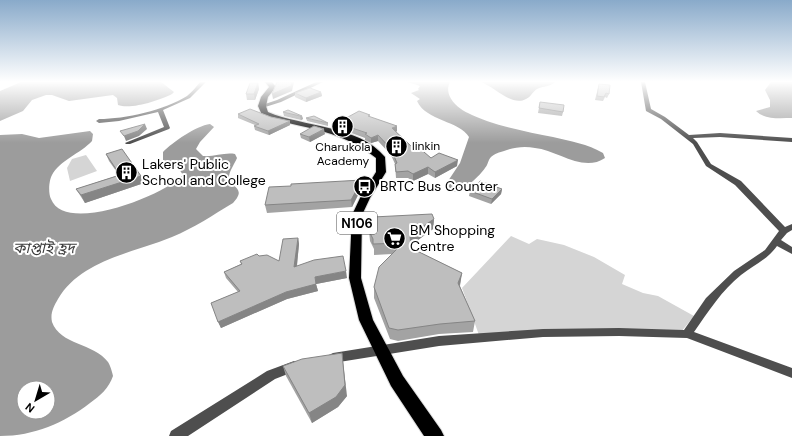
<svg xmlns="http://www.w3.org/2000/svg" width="792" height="436" font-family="'DM Sans','Noto Sans Bengali',sans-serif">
<rect width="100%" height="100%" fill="#fff"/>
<g fill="#d5d5d5">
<polygon points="86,155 97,171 70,181 67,168 72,159"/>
<path d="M511,236l18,8 8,-5 27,6 30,12 31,18 -3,9 21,9 15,3 36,20 -13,16c-67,-3 -135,-5 -202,3l-17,-47z"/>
</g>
<g fill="#9c9c9c" fill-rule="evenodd">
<path d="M21,82h140l13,10 -2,2c-12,6 -41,16 -54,11l-1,-7 -4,-3 -44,6 -17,-6h-6l-14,5 -9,11 -23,10v-30z"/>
<path d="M408,82h42c-7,13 7,26 18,31 23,12 59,19 85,24 17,4 35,7 50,16l2,5c-22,15 -48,-8 -70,-10 -10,-2 -21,-1 -31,3 -4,1 -10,3 -13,6 -3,3 -3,8 -6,11 -6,9 -31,34 -41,19l16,-24 9,-26c-9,-16 -43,-16 -52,-36l3,-2 -9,-6 8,-3 -1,-1 2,-3z"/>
<path d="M481,82h74c-5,5 -12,4 -18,7 -4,2 -6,8 -11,10 -14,8 -31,-12 -45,-17z"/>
<path d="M771,82h21v36c-12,0 -27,2 -36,-7l14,-4v-7l-5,-10z"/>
<path d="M210,124l4,3 -14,15 -4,7 7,7c11,1 22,-4 32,-2l2,4c-2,5 -7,12 -8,18 0,12 19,11 4,27 -20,12 -39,25 -61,34 -39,16 -91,23 -114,62 -4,7 -8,14 -6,23 8,23 42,21 56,40 2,3 4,9 5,14 -4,12 -13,20 -23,27 -26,20 -56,33 -90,33v-301l22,-1 17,4 51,-7 3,3 -1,7c-11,12 -33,20 -40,34 -3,5 -4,18 -1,24 14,36 114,-4 132,-24l-4,-6 -16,-8v-9c10,-10 33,-26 47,-28zM24,388h24v24h-24z"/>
</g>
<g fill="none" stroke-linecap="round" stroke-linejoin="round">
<defs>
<path id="trunk" d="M265,82h7l4,5 -8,10 -2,9 2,6c35,15 91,13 117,45l1,15 -16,26 -8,17 -1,63 12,42 30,56 38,54 3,6h-20l-33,-50 -32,-66 -10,-42 3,-63 8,-17 16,-26v-14c-22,-18 -47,-26 -75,-32 -13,-3 -26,-6 -39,-11l-4,-9 3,-9 8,-10z"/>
</defs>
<use href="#trunk" stroke="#dbdbdb" stroke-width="2"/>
<g fill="#4e4e4e" fill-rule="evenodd">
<path d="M200,82h6l-16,16 -27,12 7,18 -1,1 -39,15h-4l-1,-1 39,-16 -6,-15 -39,9 -20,2 -3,-2 3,-2c26,0 66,-9 88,-23 5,-4 9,-9 13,-14z"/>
<polygon points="316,82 323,82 281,102 262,108 259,106 277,100"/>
<path d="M641,82h4l6,27 14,8 24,18 31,-2 72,5v4l-72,-5 -27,1 4,4 14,22 30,17 44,46 7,-3v6l-5,3 -6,7 11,7v7l-15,-8c-9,13 -23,19 -36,29 -19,15 -33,37 -47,57l98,36v10l-105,-40 -68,-2 -76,1 -104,9 -106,17 -4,-2 -2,-3 2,-3 4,-2 106,-17 104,-7 76,-1 65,2 22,-32 28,-27 31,-21 14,-19 -44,-46 -29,-19 -13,-22 -32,-25 -15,-8z"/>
<polygon points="294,361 298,362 300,366 298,370 275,379 188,436 169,436 171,431 267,371"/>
</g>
<use href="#trunk" fill="#000" fill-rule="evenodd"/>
</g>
<g fill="#a3a3a3">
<polygon points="258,83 259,89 255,100 247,100 246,94"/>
<polygon points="599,84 609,94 607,98 605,97 603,101 595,100"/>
<polygon points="321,92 322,96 306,102 295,97 295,93"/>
<polygon points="540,102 563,112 562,116 538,113"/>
<polygon points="283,112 302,116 303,119 301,120 284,116"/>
<polygon points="238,114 271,117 290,121 290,125 269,135 255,130 254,126 255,125 238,118"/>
<polygon points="370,117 397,131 396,132 412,147 431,158 457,166 435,178 428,174 413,181 408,178 396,178 395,164 391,155 378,141 371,143 365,140 365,138 338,128 337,123"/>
<polygon points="306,118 328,123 328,126 307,121"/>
<polygon points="300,134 325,134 310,142 301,138"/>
<polygon points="106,154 141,176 144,183 85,203 76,189 119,175 109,161"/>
<polygon points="362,187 352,207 267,213 265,205"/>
<polygon points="502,189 501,194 491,204 469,196 470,191"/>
<polygon points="434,219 433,229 411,245 411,248 462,273 460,286 475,321 473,332 439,334 398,341 390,339 374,298 374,287 392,254 374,255 374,249 370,241 369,231"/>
<polygon points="298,238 299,244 297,266 347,278 316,284 318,291 287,299 221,328 211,303 238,292 226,278 224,272 241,264 240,261 259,256 279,261"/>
<polygon points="283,366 347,396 338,407 312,423 286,376"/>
</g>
<g fill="#858585">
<polygon points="292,82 294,82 292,91 273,99 272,94"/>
<polygon points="258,83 259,89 255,100 254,94"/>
<polygon points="321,92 322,96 306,102 306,98"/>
<polygon points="300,116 302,116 303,119 301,120"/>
<polygon points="290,121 290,125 269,135 268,131"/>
<polygon points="145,124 147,129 139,136 126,141 124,136"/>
<polygon points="397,126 397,131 392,133 392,128"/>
<polygon points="324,129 325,134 310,142 309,137"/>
<polygon points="378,135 378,141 371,143 371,138"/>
<polygon points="458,160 457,166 435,178 435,172"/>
<polygon points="428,167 428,174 413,181 413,174"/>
<polygon points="141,176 144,183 85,203 81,195"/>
<polygon points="362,180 362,187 352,207 351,200"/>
<polygon points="502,189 501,194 491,204 492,199"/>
<polygon points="434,219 433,229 410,246 410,235"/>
<polygon points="298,238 299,244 296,273 294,267"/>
<polygon points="346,271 347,278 316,284 315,277"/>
<polygon points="462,273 460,284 457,293 458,283"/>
<polygon points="316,284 318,291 287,299 221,328 218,322 286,292"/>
<polygon points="342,353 347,396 338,407 312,423 309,413"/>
</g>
<g fill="#bebebe" stroke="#858585">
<polygon points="277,82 292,82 291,86 272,94"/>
<polygon points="250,83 258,83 254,94 246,94"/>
<polygon points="599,84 610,85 609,94 606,93 604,97 597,96"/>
<polygon points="310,88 321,92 306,98 295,93"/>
<polygon points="540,102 564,105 563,112 539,108"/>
<polygon points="250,109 271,117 290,121 268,131 254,126 259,124 238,114"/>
<polygon points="288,110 302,116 300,116 283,112"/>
<polygon points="359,111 370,115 368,116 397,126 392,128 412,147 417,146 431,158 439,153 458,160 435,172 428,167 413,174 408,171 396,172 395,164 397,163 391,149 378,135 371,138 365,134 367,133 337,123"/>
<polygon points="314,116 328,123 306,118"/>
<polygon points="145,124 138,131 124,136 120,131"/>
<polygon points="314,126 324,129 309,137 300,134"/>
<polygon points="122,149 141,176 81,195 76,189 120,175 106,154"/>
<polygon points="362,180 351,200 265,205 269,187 291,186 291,184"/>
<polygon points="480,181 502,189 492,199 470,191"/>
<polygon points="432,214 434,219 410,235 411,248 462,273 458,283 475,321 440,324 398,330 389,328 374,287 379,267 403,243 373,244 373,239 369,231 370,225 373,217"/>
<polygon points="298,238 294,267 314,260 343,256 346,271 315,277 316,284 286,292 218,322 211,303 240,291 224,272 242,264 240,261 257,254 259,256 267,255 279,261 283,239"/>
<polygon points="342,353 345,385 336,397 309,413 283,366 302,359"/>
</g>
<linearGradient id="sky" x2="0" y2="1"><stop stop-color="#89aaca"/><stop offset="0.57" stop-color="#fff"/><stop offset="1" stop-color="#fff" stop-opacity="0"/></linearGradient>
<rect width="792" height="143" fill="url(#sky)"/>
<defs>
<symbol id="building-disc" viewBox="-11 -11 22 22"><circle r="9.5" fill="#000" stroke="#fff"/><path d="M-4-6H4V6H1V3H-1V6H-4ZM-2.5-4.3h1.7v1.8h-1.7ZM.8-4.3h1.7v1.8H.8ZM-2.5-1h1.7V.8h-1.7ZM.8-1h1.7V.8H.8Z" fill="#fff"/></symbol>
<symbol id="bus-disc" viewBox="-11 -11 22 22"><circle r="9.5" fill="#000" stroke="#fff"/><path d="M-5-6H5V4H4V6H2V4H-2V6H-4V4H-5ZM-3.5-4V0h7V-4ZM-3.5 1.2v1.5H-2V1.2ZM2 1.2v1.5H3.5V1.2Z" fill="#fff"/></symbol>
<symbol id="supermarket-disc" viewBox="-11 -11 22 22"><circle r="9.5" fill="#000" stroke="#fff"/><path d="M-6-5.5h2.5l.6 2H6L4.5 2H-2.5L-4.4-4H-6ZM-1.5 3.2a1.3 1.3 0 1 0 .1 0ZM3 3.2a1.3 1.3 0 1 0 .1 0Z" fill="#fff"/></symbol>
</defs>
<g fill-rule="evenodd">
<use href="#building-disc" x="330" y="114" width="25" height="25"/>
<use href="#building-disc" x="384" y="134" width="25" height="25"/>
<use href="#building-disc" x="114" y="160" width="25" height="25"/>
<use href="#bus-disc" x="352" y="174" width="25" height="25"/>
<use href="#supermarket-disc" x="382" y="226" width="25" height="25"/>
</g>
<g text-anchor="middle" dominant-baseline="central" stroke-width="4" stroke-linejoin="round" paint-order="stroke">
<g font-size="12" fill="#000" stroke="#fff" text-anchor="start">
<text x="412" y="146">linkin</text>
<text x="343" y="147" text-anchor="middle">Charukola<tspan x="343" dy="14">Academy</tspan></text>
</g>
<rect fill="#fff" stroke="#4c4c4c" stroke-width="1" x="337" y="212" width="40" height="22" rx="3"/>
<g font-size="13" font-weight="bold" fill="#000">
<text x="357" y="223">N106</text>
</g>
<g font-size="14" fill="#000" stroke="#fff" text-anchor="start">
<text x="142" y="164">Lakers' Public<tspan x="142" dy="16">School and College</tspan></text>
<text x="380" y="186">BRTC Bus Counter</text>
<text x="410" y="230">BM Shopping<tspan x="410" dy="16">Centre</tspan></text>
</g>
<g font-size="15" font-style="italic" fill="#3d3d3d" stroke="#fff">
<text x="44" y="248">কাপ্তাই হ্রদ</text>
</g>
</g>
<g transform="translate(36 400) rotate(218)"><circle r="19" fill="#ffffff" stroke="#999999"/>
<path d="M0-3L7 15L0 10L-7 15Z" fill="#000000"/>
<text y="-6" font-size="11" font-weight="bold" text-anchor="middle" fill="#000000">N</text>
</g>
</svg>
